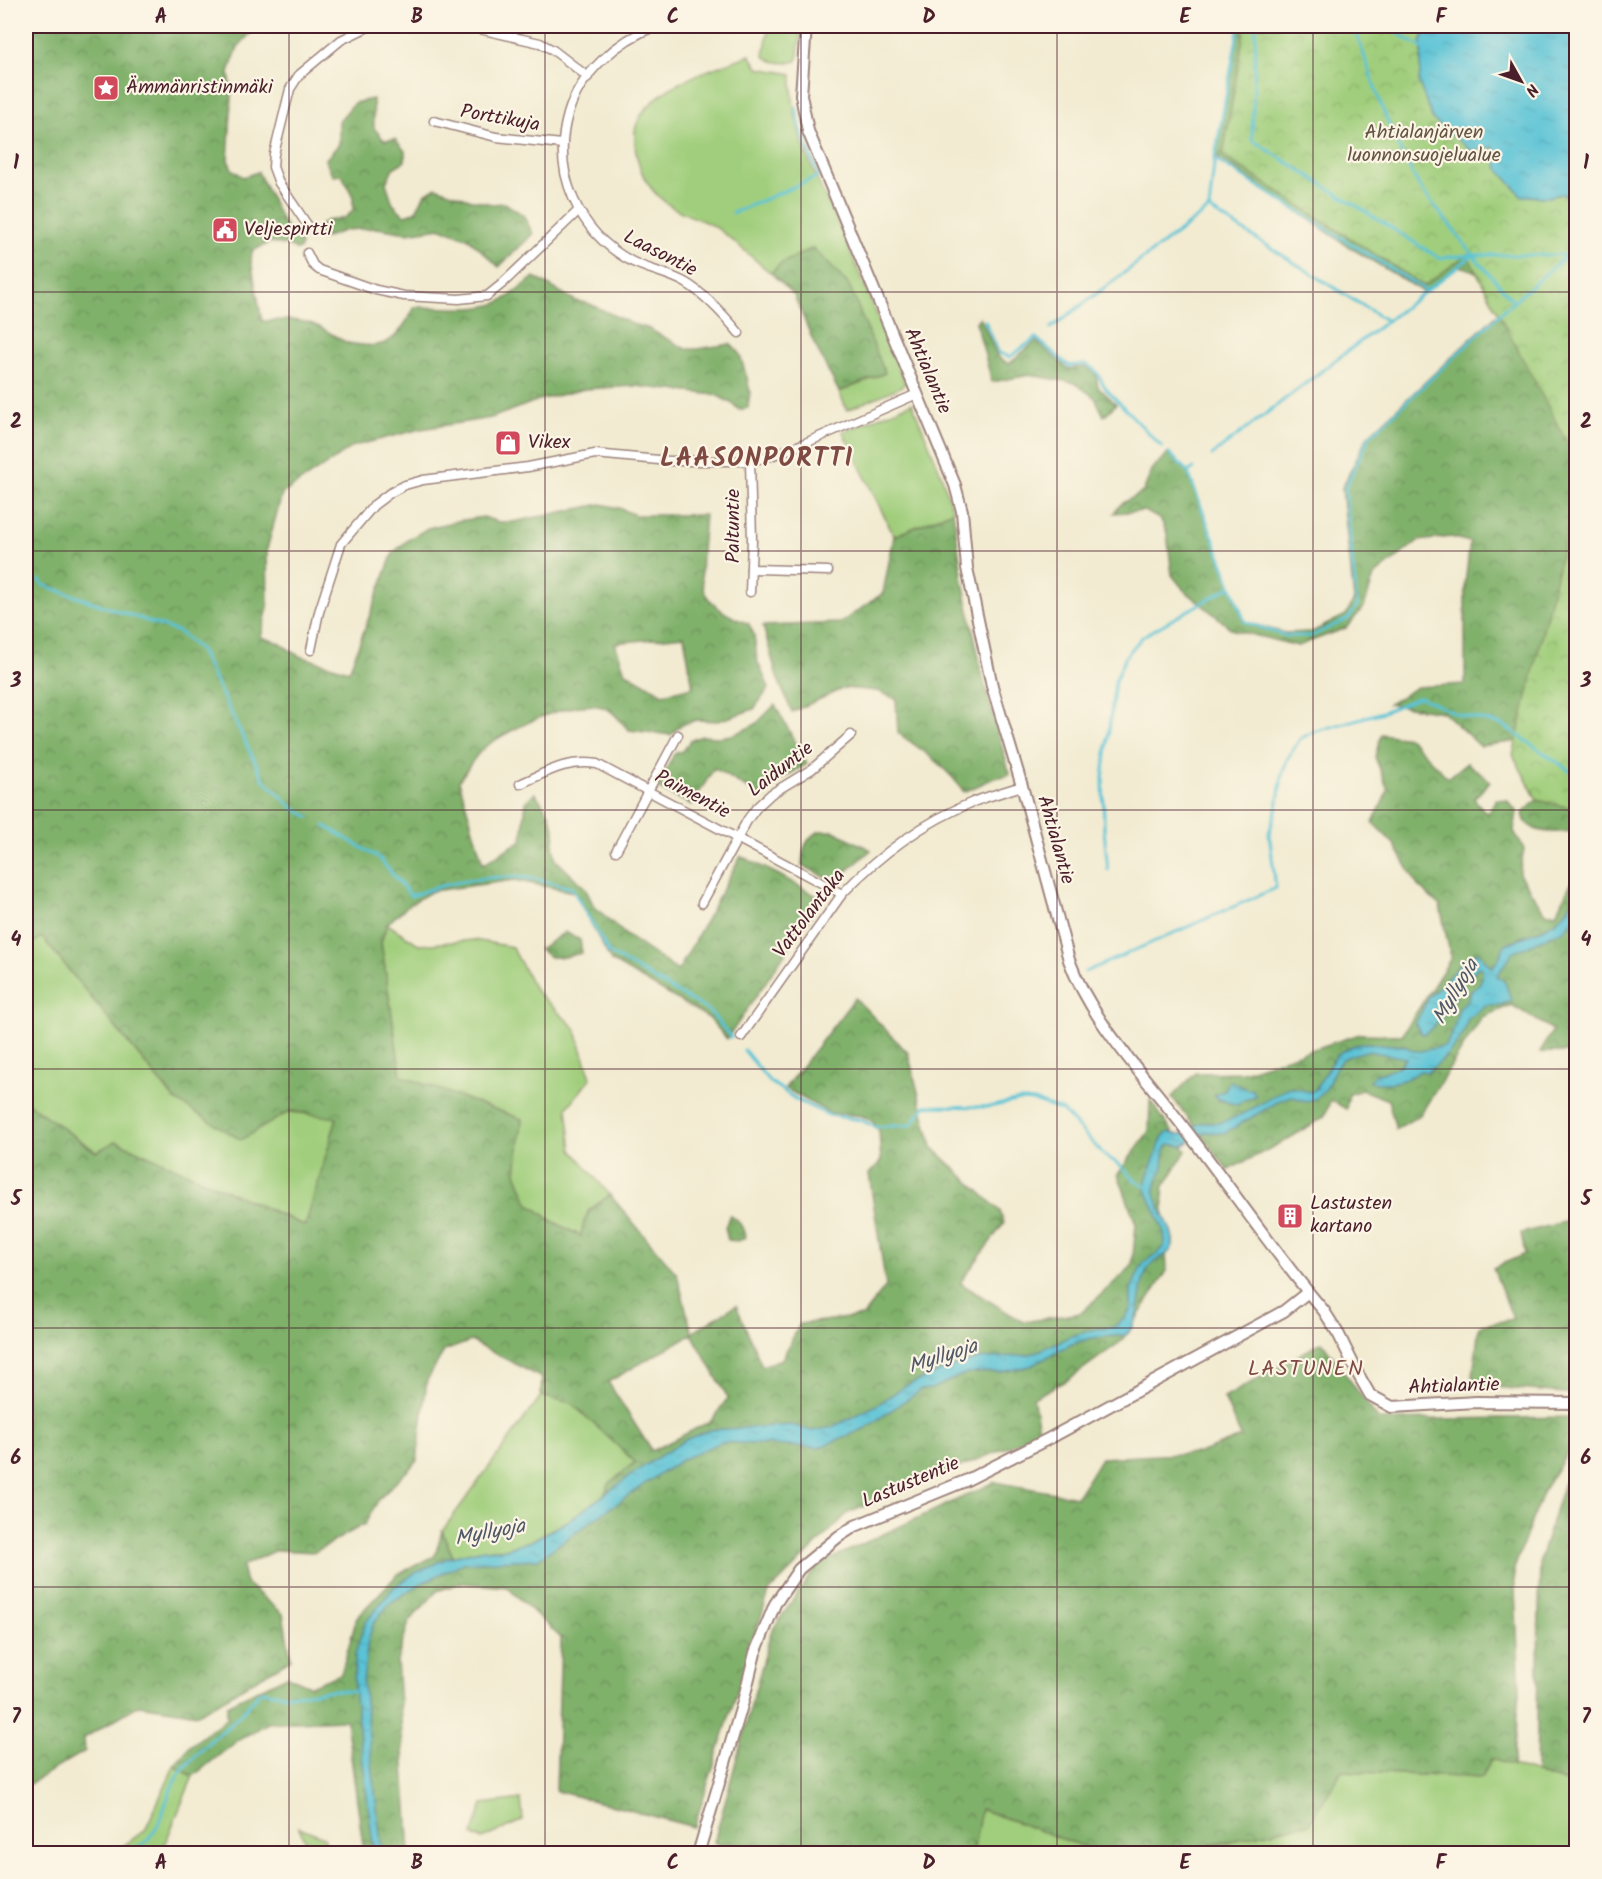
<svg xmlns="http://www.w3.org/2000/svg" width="1602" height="1879" font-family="Kalam,sans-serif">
<defs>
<pattern id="forest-crowns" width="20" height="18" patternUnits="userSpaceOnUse" patternTransform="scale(1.5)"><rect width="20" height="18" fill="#80b16b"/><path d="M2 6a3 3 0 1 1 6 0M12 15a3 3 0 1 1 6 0" fill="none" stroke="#6b8f58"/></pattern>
<pattern id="park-crowns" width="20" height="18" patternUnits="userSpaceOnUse" patternTransform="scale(1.5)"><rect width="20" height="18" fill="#a0ce7b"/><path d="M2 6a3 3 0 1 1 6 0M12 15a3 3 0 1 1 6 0" fill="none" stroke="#8bb06a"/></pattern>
<pattern id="water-ripples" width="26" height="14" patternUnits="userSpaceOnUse" patternTransform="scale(1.5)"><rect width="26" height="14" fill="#5ac3d6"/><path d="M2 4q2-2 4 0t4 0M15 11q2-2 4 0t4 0" fill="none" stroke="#50a7b8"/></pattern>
</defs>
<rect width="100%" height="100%" fill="#fcf5e5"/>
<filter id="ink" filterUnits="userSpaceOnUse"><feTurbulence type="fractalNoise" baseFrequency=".0167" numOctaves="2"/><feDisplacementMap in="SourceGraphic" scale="12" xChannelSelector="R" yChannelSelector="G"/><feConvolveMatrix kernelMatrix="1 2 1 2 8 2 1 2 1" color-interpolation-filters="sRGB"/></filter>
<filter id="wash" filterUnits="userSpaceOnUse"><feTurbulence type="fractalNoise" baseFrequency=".008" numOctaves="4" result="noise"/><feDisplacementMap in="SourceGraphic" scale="24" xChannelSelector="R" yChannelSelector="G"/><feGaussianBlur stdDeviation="1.35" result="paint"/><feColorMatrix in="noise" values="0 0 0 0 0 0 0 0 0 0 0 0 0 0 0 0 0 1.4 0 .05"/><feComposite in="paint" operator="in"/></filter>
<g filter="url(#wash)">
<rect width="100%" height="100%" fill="#f2ebd1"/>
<g fill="#a0ce7b" stroke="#757653" stroke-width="1.5">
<path d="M769,26h29l3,5 -4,30c-12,3 -23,3 -33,-5z"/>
<path d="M750,55l8,13 34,6c-2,61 25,103 49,156 22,51 43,102 64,153l-2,3 -56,24 -8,-18 46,-19 -105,-109 -9,9c-18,-14 -35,-31 -53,-44 -16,-11 -38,-14 -53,-27 -15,-12 -24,-26 -28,-45 -2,-10 -4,-27 1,-36 18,-37 77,-53 112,-66z"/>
<polygon points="912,403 940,471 953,511 894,536 843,432"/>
<polygon points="387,924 420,945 474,940 512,947 536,991 575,1028 591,1078 567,1108 572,1150 610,1195 588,1211 581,1237 552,1221 528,1203 516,1173 522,1119 401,1076 381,942"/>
<polygon points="41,936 175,1100 337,1117 306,1226 116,1141 97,1152 26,1102 26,948"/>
<polygon points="541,1396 571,1402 635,1462 610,1483 604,1495 568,1521 531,1541 506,1549 480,1550 453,1557 442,1531"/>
<polygon points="1491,1758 1564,1782 1576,1764 1576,1853 1176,1854 1309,1823 1342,1771 1482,1778"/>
<polygon points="174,1766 193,1776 164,1846 153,1853 112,1854 145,1830"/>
<polygon points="521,1799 523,1820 482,1839 472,1835 483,1804"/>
<polygon points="980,1809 1103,1853 973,1854"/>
<polygon points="299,1827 324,1837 330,1853 320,1853 307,1847"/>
</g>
<g fill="url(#forest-crowns)" stroke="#65684b" stroke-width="1.5" fill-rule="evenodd">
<path d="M26,26h231l-19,21 -9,25 3,24 -4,64 4,9 11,8 15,-5 24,49 19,22 -1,6 -4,1 -4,-3 -21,-5 -19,9 -1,10 11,60c19,-1 38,-3 55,5 10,4 19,12 29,16 5,3 12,2 18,3 29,4 38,-16 51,-38 22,0 55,4 76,-2 15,-4 31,-18 43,-28l42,24 14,3 42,20 15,4 39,21h11l33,-5 9,8 8,26 3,14 -2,16 -9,2 -6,-6 -17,-9 -81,-9 -50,3 -46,11 -48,18 -70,11 -67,17 -72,48 -15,55 1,58 -7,30 18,6 20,13 50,15 44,-118 16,-14 19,-11 29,-7 27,-4 14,5h15l88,-18 18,4 16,7h70c-1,18 -8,67 1,80 10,15 28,23 43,29l5,11 3,25 12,28 -15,21 -36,12 -22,-1 -15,5 -10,10 -42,-5c-7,-6 -13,-16 -20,-20 -28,-17 -100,19 -124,37 -10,8 -18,23 -26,34l24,83 39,-24 4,-39 9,-8 14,20 6,18 -2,15 3,14 29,28 9,18 32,29 52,36 63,-115 38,19 43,24 -95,140 -18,-21 -98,-57 -37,-69 -60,-12 -82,11 -22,13 -23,20 -6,18 20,134 121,43 -6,54 12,30 24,18 29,15c3,-24 10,-27 29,-41l67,79 15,59 44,-28 26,61 20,-7 18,-35 63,-8 23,-30 -17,-112 12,-13 -2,-30 -6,-9 -10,-6 -34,-3 -44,-25 70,-90 53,55 24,94 68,64 4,12 -44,60 63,39 58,-9 51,-47 4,-42 -18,-50 31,-43 1,-31 36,51 -23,37 4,83 -44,69 -54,39 -36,19 7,36 -192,79 -79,79 -75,235 -138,-36 5,-153 -54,-51 -46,-4 -24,8 -28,31 -12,39 13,192h-46l-18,-133 -78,3 -31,18 -44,35 -19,-10 16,-20 37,-28v-13l60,-29 23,10 31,-12 16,-57 41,-43 37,-18 7,-25 11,26 27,-7 26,-1 25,-8 37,-20 36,-26 6,-12 25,-21 -64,-59 -30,-7 1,-18 -71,-37 -27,10 -17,29 -10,81 -38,38 -14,25 -50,28 -39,-2 -34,16 4,17 37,31 8,45 -93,55 -59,-9 -55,33 1,13 -59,35v-684l70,50 20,-11 189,85 32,-108 -47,-7 -49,29 -66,-40 -133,-163 -16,11v-561l1,-2 -1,-3zM684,636l9,51 -30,7 -38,-22 -10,-29zM692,1334l36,64 -17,23 -59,30 -44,-69z"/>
<path d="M1239,26h177l160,300v227l-19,18 -6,162 -24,7 -47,6 -37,-34 -54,-8 28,-17 48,-3v-100l5,-42 -19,-5 -33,4 -44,35 -10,31 -18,21 -48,18 -65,-16 -49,-40 -12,-15 -5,-42 -6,-13 -16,-9 -31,2 7,-9 22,-12 10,-24 16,-15 19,19 57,150 40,11 27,-1 34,-17 8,-15 -12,-112 26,-52 142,-134c-17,-18 -26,-30 -51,-36l-35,26 -71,-43 -138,-93z"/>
<polygon points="373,99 374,128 384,140 395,139 405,151 405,161 393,168 386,183 393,204 404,215 415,212 425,194 436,187 472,200 492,204 505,203 523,215 533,234 499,267 469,239 441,228 407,233 377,228 346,230 321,239 314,230 326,221 344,218 353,211 353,197 342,175 333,176 325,160 339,144 339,121 354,103"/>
<polygon points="813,248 849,285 885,373 839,392 813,341 794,295 771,273 780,264"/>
<polygon points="980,317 998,357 1009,364 1036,341 1068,369 1086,367 1096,374 1098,387 1116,404 1104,416 1095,398 1075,383 1030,375 992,382 976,322"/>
<path d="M953,511l10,71 21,100 26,93 -16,3 -30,14c-17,-25 -42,-42 -66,-59l-2,-34 -19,-8 -33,-3 -52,24 -15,-35 -14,-51 77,-3 43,-30 11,-57z"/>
<polygon points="775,705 807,764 781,779 760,796 714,768 692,805 657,788 674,754 682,751 691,740 702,736 718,737 732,735 744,730 756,724"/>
<polygon points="1381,734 1409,738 1448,778 1467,763 1490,781 1474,799 1487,814 1496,799 1507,800 1517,812 1514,831 1524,849 1519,874 1545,913 1556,913 1576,873 1576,1052 1540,1052 1553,1030 1512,1005 1482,1017 1420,1115 1396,1129 1388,1100 1362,1090 1349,1094 1346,1109 1331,1100 1324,1117 1285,1141 1228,1170 1172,1097 1196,1073 1243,1072 1360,1034 1402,1035 1451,958 1440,906 1418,886 1394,844 1373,823 1388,790 1375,757"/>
<path d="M1537,800l39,5v25c-13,3 -41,5 -50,-8 -2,-3 -2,-6 -3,-9z"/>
<path d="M820,831h14l37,19 -36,32 -33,-17c1,-17 3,-26 18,-34z"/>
<polygon points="565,932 580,940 582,953 565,957 550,957 540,949"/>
<path d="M730,1215c9,6 14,12 15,23l-7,3 -10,-1 -3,-13z"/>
<polygon points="1576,1219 1576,1394 1472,1385 1479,1326 1513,1319 1493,1268 1525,1254 1521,1233"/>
<polygon points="1322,1342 1379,1420 1576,1417 1576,1439 1542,1493 1514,1569 1520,1693 1513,1766 1491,1759 1482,1778 1342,1771 1310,1823 1176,1853 1103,1854 981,1809 973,1853 739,1854 714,1842 771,1632 817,1565 995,1482 1077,1497 1101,1458 1199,1453 1241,1437 1224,1398"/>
<polygon points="1576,1470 1576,1661 1570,1690 1576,1693 1576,1764 1565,1782 1536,1773 1540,1559 1564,1483"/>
</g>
<g fill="url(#park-crowns)" stroke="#757653" stroke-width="1.5">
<polygon points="1245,26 1576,26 1576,459 1467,254 1424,286 1223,156"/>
<polygon points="1576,493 1576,809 1537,800 1513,755"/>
</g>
<g fill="url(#water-ripples)" stroke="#527180" stroke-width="1.5">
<path d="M1427,26h149v205c-8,-12 -9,-21 -7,-35l-8,-2 -13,3 -26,-1 -24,-27 -4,-22 -22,4 -39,-31 -14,-37 3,-35 -1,-6z"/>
<path d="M1576,893v24l-12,13 -52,23 -15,23 8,6 6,18 -10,5h-15l-19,15c0,17 -25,41 -39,52l-8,-1c-13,11 -33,14 -50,11l4,-7c14,-4 23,-4 32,-17l-39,-7 -15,4 -10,4 -7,10 -9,20 -9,9 -11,4 -15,-6 -10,4 -56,33 -19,-1 -23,14 -14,-2c-7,8 -4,13 -6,22 -1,9 -9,16 -8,26 2,17 16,30 18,47 3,17 -19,19 -25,30 -12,20 -4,48 -22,66l-34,3 -20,6 -41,22 -29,6 -35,1 -36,16 -10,1 -57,39 -46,19 -97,-6 -38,17 -37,24 -108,76 -75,4 -41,20 -32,20 -16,19 -6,18 -5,43 19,170 -8,1 -20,-166 1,-33 6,-20 5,-13 28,-35 21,-14 32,-15 33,-8 26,-1 25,-8 37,-20 76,-55 41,-26 24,-10 83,-5 20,6 20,-4 45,-22 28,-19 36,-15 36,-12 52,-4 43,-19 23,-7 19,-2 11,-9 6,-10v-19l12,-26 11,-7 9,-9 2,-6 -2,-12 -17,-39v-10l17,-44 6,-4c14,7 18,-3 29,-8 7,-3 12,0 19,-1 18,-2 55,-26 72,-36l21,5 5,-2 22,-36 15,-8 14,-3 40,3 7,5h7l25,-5 7,-12 7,-25 9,-10 3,-8 9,-8 3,-12 -2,-4 -4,1 -5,6 -12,2c-4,7 -3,12 -5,19 -3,12 -21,32 -30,39l-4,-1 -6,-9 14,-27 28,-29 3,-5 18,-11 14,16 7,-10 6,-13c30,-15 58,-16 71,-52z"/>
<polygon points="1230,1081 1248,1090 1252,1089 1256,1095 1240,1102 1238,1105 1217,1099 1214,1095 1224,1091"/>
</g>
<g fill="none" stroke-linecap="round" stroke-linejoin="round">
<g stroke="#5ac3d6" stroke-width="3">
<polyline points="1256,26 1252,140 1439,258 1471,255"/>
<polyline points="1354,26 1381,105 1399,148 1419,186 1473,255 1514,302"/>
<polyline points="1386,26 1422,48"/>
<polyline points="1214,159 1427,291"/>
<polyline points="1209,209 1387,321"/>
<polyline points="733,213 819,176 802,134 796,107"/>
<polyline points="985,321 999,353 1010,357 1036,338 1069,366 1086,364 1096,371 1106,389 1162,447"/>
<polyline points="1051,328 1209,209 1215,156 1239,26"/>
<polyline points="1169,453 1188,472 1245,622 1287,636 1311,636 1348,619 1357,606 1345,488 1369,437 1502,312 1567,255"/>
<polyline points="1212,455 1473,255 1565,255"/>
<polyline points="1188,472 1194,468"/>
<polyline points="26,553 34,569"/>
<polyline points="40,580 43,585 179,632 200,650 264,780 293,808 309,817"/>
<path d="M325,826l54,32 32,38c33,-13 71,-20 106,-19 18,0 37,7 55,11l37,65 100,58 22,26"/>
<polyline points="1108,870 1104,830 1103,778 1115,681 1126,656 1143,636 1230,587"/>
<polyline points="1085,972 1276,888 1269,833 1277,807 1282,775 1287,760 1300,739 1313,732 1383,712 1420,697 1457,714 1503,725 1576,775"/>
<polyline points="744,1050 769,1081 797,1100 828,1115 861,1120 875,1127 911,1125 925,1106 989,1107 1020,1100 1034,1101 1063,1111 1105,1156 1119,1164 1137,1182 1147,1187"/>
<polyline points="129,1854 147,1841 158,1825 173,1784 182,1770 210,1741 231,1724 261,1691 288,1695 335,1690 357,1692"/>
</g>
</g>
</g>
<g filter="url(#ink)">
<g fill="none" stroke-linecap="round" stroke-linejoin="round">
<defs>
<g id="minor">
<polyline points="466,26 540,43 553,50 588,77"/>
<path d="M656,26c-38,14 -76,47 -88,88 -17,58 10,118 63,147 17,9 38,12 55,22 20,12 38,32 53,50"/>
<polyline points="434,121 496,137 562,144"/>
<polyline points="308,226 279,183 273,167 274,154 290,89 299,75 341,40 370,26"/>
<polyline points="307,253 313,265 319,270 376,290 404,296 459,299 487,296 502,284 578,211"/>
<polyline points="751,569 828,571"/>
<polyline points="750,592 752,540 750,461"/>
<polyline points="311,650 319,612 341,544 374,505 390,493 405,485 423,480 528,467 595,454 669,461 750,461 768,457 803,444 917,394"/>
<path d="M520,784c27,-12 47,-25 77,-20l245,130"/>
<polyline points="616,851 678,735"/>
<polyline points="702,903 748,819 757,807 771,794 812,769 851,735"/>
<path d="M741,1037l101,-143c37,-39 82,-72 131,-92 16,-6 33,-11 49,-16"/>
</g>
<g id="tertiary">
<path d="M806,26l-5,69 7,36 147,354 7,26 5,57 25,118 30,100 47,174c23,63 76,116 116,169 47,60 89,124 139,182l15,24 19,39 12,21 22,12 84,-5 100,1"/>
<polyline points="698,1854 743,1702 755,1653 775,1604 799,1569 838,1537 855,1526 965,1481 1050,1438 1284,1311 1308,1292"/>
</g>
</defs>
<use href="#minor" stroke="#9e857e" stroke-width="11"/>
<use href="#tertiary" stroke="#9e857e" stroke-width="14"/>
<use href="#minor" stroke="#fff" stroke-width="8"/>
<use href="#tertiary" stroke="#fff" stroke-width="10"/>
</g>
</g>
<path fill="none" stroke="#4a1f2b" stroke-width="1.5" stroke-opacity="0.55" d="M289,26v1828M545,26v1828M801,26v1828M1057,26v1828M1313,26v1828M26,292h1550M26,551h1550M26,810h1550M26,1069h1550M26,1328h1550M26,1587h1550"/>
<defs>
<symbol id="sight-square" viewBox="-11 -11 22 22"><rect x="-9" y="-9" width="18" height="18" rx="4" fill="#d1495b" stroke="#fcf5e5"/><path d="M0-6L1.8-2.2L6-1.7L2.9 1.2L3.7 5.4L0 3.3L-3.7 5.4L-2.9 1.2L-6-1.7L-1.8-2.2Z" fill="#fff"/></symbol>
<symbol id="civic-square" viewBox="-11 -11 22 22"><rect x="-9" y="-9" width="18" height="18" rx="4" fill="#d1495b" stroke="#fcf5e5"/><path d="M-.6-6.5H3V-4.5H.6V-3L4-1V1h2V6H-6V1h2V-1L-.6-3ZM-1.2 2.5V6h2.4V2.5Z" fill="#fff"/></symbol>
<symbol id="shop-square" viewBox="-11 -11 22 22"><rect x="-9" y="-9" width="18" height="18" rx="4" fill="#d1495b" stroke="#fcf5e5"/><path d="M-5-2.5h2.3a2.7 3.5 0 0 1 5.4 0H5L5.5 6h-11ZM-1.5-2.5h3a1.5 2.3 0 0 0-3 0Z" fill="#fff"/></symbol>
<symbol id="building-square" viewBox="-11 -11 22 22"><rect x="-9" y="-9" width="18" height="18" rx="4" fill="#d1495b" stroke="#fcf5e5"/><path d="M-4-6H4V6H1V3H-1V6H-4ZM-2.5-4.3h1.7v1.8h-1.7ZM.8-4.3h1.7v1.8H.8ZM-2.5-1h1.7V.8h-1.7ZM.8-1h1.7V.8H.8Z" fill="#fff"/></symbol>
</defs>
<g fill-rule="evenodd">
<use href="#sight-square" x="91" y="73" width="30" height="30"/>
<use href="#civic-square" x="210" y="215" width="30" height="30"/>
<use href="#shop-square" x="493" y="428" width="30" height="30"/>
<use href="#building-square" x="1275" y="1201" width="30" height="30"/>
</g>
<g text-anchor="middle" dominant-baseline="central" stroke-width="4.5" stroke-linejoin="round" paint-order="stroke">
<g font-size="20" fill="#4a1f2b" stroke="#fcf5e5" text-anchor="start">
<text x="126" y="88">Ämmänristinmäki</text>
<text x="244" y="230">Veljespirtti</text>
<text x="528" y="443">Vikex</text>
<text x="1310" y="1204">Lastusten<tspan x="1310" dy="23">kartano</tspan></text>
</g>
<g font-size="20" fill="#4a1f2b" stroke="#fcf5e5">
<text transform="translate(500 119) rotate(10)">Porttikuja</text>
<text transform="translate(660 254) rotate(27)">Laasontie</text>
<text transform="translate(927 371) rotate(67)">Ahtialantie</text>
<text transform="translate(734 526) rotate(-90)">Paltuntie</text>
<text transform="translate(781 770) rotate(-38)">Laiduntie</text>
<text transform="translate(692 795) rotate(28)">Paimentie</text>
<text transform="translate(1055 840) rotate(74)">Ahtialantie</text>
<text transform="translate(810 914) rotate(-53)">Vattolantaka</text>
<text transform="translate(1454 1387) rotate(-2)">Ahtialantie</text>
<text transform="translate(911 1483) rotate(-23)">Lastustentie</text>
</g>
<g font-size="20" fill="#645443" stroke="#fcf5e5">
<text x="1424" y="133">Ahtialanjärven<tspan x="1424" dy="23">luonnonsuojelualue</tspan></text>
</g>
<g font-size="21" font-style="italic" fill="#505867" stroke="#fcf5e5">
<text transform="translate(1456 992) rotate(-60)">Myllyoja</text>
<text transform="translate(943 1357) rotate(-18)">Myllyoja</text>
<text transform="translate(490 1533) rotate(-11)">Myllyoja</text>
</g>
<g font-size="22" letter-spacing="1.5" fill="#7e4a42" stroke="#fcf5e5">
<text x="1306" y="1369">LASTUNEN</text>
</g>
<g font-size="26" font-weight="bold" letter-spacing="1.5" fill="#7e4a42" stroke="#fcf5e5">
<text x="757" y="459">LAASONPORTTI</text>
</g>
</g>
<rect width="1602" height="1879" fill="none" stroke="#fcf5e5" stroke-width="66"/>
<g transform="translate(1521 81) rotate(130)" stroke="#fcf5e5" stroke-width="4.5" paint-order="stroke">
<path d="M0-4.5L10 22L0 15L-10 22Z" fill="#4a1f2b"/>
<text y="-9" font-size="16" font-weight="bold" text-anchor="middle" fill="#4a1f2b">N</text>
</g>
<rect x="33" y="33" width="1536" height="1813" fill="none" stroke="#4a1f2b" stroke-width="2"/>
<g font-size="20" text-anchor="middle" font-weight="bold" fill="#4a1f2b">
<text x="161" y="23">A</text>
<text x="417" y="23">B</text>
<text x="673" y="23">C</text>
<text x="929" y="23">D</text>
<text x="1185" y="23">E</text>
<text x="1441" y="23">F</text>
<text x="16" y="169">1</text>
<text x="1586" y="169">1</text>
<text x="16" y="428">2</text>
<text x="1586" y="428">2</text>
<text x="16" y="687">3</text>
<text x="1586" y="687">3</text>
<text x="16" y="946">4</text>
<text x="1586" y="946">4</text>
<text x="16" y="1205">5</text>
<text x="1586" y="1205">5</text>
<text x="16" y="1464">6</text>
<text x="1586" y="1464">6</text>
<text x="16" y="1723">7</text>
<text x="1586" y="1723">7</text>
<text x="161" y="1869">A</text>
<text x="417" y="1869">B</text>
<text x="673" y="1869">C</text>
<text x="929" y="1869">D</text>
<text x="1185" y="1869">E</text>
<text x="1441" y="1869">F</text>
</g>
</svg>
